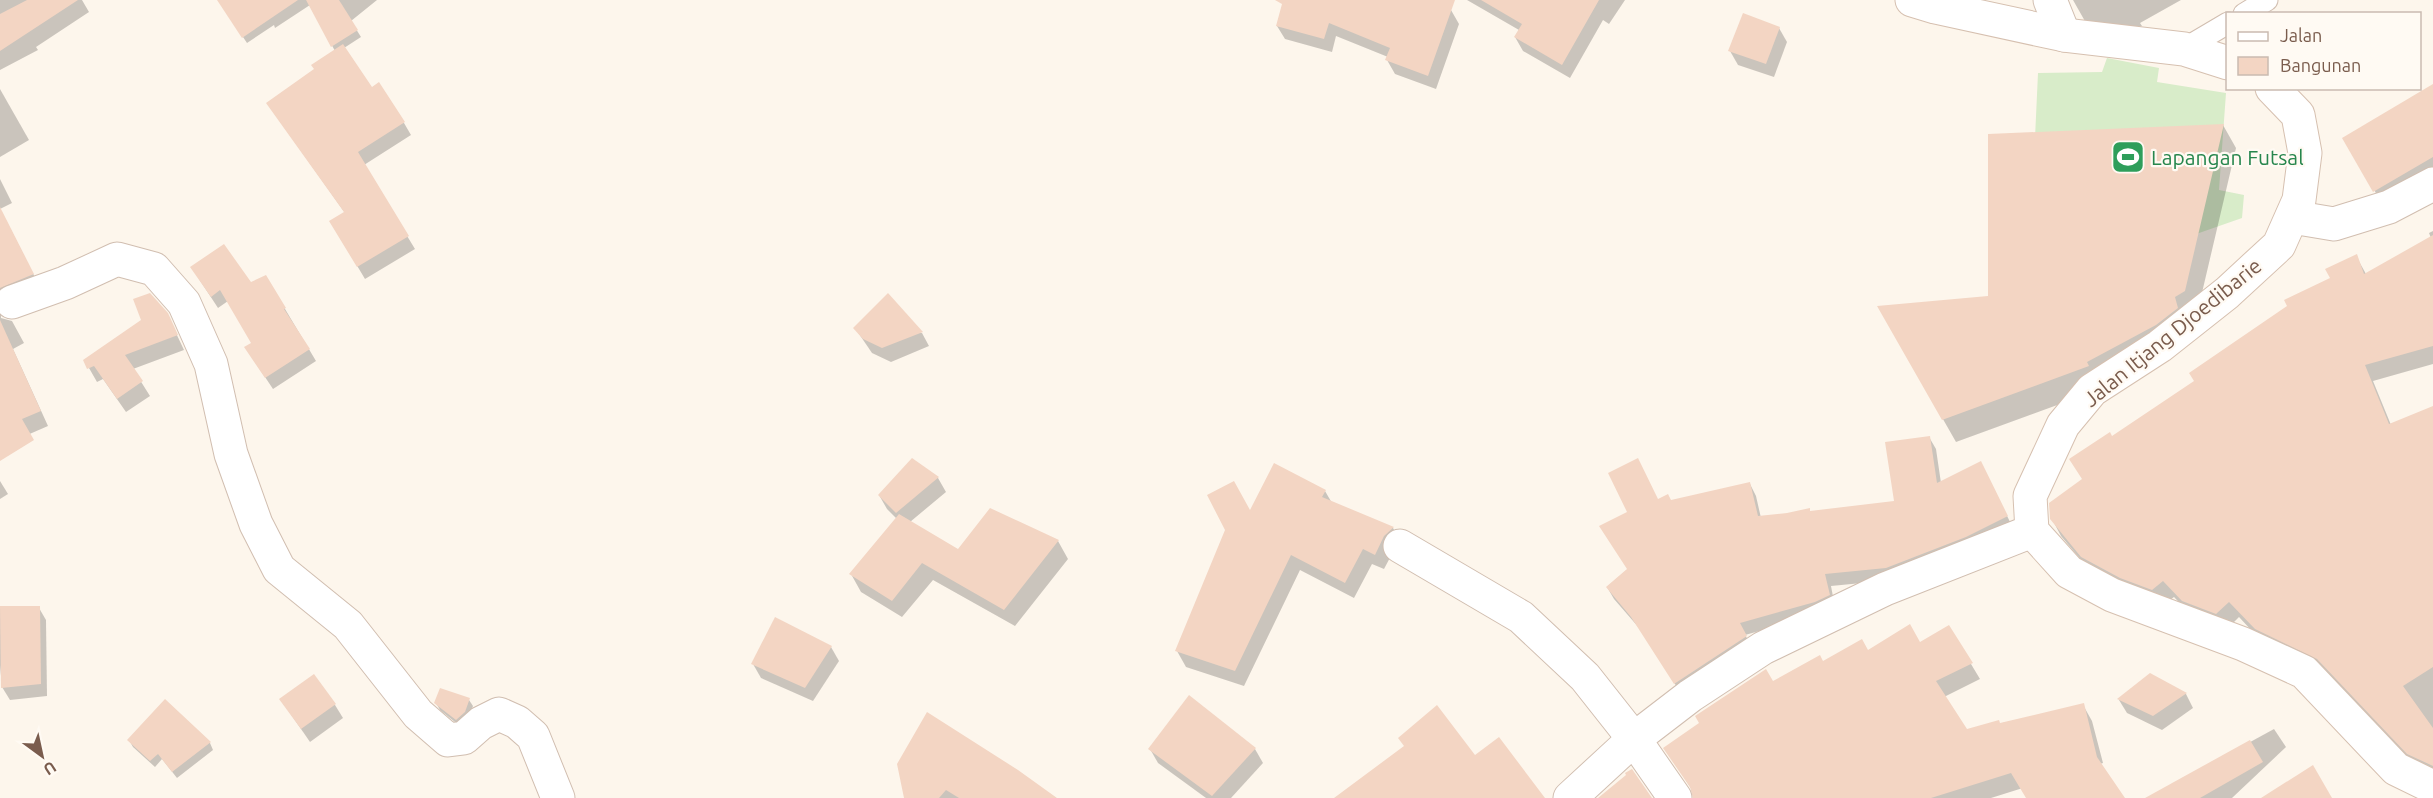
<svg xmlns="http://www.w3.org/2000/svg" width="2433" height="798" font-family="Ubuntu,sans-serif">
<rect width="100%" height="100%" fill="#fdf6ec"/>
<polygon fill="#d8ecc9" points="2107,58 2159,68 2157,82 2226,93 2219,190 2244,195 2242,218 2162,246 2030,246 2038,73 2102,72"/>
<g fill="#0003">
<polygon points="0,0 82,0 89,12 36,47 38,50 0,70"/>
<polygon points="255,0 377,0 351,21 361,37 344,48 372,89 404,123 411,135 364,165 415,249 365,279 331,222 345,213 268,104 316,70 335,51 310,5 275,28 274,25 247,43 233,22"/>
<polygon points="1285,0 1424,0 1451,10 1459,24 1436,89 1395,74 1387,60 1388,57 1336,36 1332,52 1285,39 1277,26"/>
<polygon points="1467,0 1625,0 1609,24 1603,20 1570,78 1523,51 1515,37 1519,30"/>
<polygon points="2073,0 2181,0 2140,23 2142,26 2116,35 2086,23"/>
<polygon points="1779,28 1787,42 1774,77 1738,65 1730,51"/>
<polygon points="2433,85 2433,175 2383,205 2344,139"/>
<polygon points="0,89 29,140 0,157"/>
<polygon points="2223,125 2236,148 2197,314 2101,389 1956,442 1879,307 1989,297"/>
<polygon points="0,179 12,203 0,209 41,289 1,313 1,318 12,321 24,343 13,349 48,426 25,436 0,384"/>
<polygon points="2433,231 2433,364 2373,381 2391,425 2433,408 2433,777 2265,645 2239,617 2226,630 2193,617 2174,597 2162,606 2092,573 2061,536 2052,519 2083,480 2112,438 2196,381 2332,279 2356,256 2366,274 2431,238 2429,233"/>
<polygon points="266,277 316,361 273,389 253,359 253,343 228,301 218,308 199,279 251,284"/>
<polygon points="167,314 184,350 133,369 150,396 126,412 103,379 97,382 85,361 143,320"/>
<polygon points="855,328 922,333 929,346 891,362 872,353"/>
<polygon points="1929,437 1936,449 1941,483 1987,475 2013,528 1893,580 1831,586 1835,607 1821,614 1745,635 1753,648 1682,695 1640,629 1614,599 1607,587 1628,569 1658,500 1671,502 1750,484 1756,496 1761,518 1895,502"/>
<polygon points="912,460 938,478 946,492 910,522 959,551 991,510 1058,541 1068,559 1015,626 933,580 902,617 861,592 851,574 897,519 887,509 879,495"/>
<polygon points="0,481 8,494 0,499"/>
<polygon points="1325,491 1332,503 1393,528 1402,544 1393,552 1384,569 1372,564 1354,598 1300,570 1244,686 1186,667 1177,651 1250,513"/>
<polygon points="0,608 39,608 46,620 47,696 10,700 2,687 0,665"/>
<polygon points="1920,644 1971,664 1980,679 1944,697 1967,731 2083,705 2092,721 2103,763 2100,764 2123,798 2042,798 2087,768 1991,798 1695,798 1694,793 1665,748 1772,683 1823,663 1868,652"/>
<polygon points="831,647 839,661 813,701 761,678 753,664"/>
<polygon points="2150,675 2186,694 2193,708 2162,730 2127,713 2119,700"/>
<polygon points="281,700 335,705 343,718 310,742"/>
<polygon points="469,700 473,706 468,719 460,726 440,710 436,703"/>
<polygon points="165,701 210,743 213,750 177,778 162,759 155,767 133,747 129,740"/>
<polygon points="2274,729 2286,747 2232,798 2186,798 2177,782"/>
<polygon points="1150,749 1255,749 1263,763 1231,798 1206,798 1158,763"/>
<polygon points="898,764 1055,798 906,798"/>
</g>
<g fill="#f3d5c3">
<polygon points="27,0 78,0 0,51 0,14"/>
<polygon points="217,0 298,0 242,38"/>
<polygon points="306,0 339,0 358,30 331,47"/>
<polygon points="1275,0 1455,0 1428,76 1385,60 1390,48 1329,23 1324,39 1276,26 1282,4"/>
<polygon points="1481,0 1599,0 1562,65 1514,37 1522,24"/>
<polygon points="1743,13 1780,27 1766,64 1728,51"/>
<polygon points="343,44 372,87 379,82 405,122 358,152 409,236 357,267 329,221 344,212 266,103 314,69 311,65"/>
<polygon points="2433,84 2433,157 2373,192 2342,138"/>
<polygon points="2224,124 2185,291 2175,297 2178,308 2156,325 2087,362 2089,366 1942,420 1877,306 1988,296 1988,134"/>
<polygon points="0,207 34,274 0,288"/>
<polygon points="2433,235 2433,346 2365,365 2389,424 2433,406 2433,667 2403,686 2433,728 2433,766 2407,754 2317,659 2255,629 2229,602 2216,614 2182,601 2163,581 2152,590 2120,578 2081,557 2050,519 2049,503 2082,479 2069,459 2110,432 2112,436 2194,381 2189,373 2287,306 2284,300 2330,278 2325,269 2357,254 2364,274"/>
<polygon points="224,244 251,282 266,275 286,308 284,309 310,349 265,378 244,347 251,343 220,290 211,297 190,267"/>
<polygon points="150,293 168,313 178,335 125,355 143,381 117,399 94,366 87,369 83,360 141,320 133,299"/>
<polygon points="888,293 923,332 882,348 863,339 853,328"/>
<polygon points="0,320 41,411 22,419 34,440 0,461"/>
<polygon points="1930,436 1937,483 1981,461 2008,516 1966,537 1886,568 1825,574 1830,595 1815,602 1740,623 1747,636 1674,684 1631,617 1606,587 1627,569 1599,526 1627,512 1608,473 1638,458 1658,499 1668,494 1671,500 1750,482 1758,516 1787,513 1810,508 1810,511 1894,501 1885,442"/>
<polygon points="912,458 939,477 896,513 878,495"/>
<polygon points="1274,463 1326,490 1322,497 1394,527 1384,536 1375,555 1363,549 1345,583 1291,555 1235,671 1175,651 1225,530 1207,495 1234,481 1250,510"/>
<polygon points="990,508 1059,540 1004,610 922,563 892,601 849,574 899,514 958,549"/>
<polygon points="0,606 40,606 41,684 1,688"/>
<polygon points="775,617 832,646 805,688 751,664"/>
<polygon points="1910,624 1920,642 1949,625 1973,663 1936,681 1967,729 1999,720 2000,723 2084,703 2097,757 2125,798 2026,798 2011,773 1931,798 1693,798 1690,787 1663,748 1699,723 1695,716 1766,669 1773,681 1820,655 1823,661 1862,639 1868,650"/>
<polygon points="2150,673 2187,693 2153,716 2117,699"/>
<polygon points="314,674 336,704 301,729 279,699"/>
<polygon points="440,688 470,698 465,712 456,720 434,703"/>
<polygon points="1189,695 1256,748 1212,796 1148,749"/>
<polygon points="165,699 211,742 172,772 158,754 150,761 127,740"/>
<polygon points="1437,705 1475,755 1499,737 1545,798 1334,798 1404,746 1398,738"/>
<polygon points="927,712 1018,770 1057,798 959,798 946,790 939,798 904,798 897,764"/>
<polygon points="2250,740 2263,762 2200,798 2145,798"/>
<polygon points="2313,765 2332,798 2261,798"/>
<polygon points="1632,769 1652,798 1598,798 1626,775 1625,773"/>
</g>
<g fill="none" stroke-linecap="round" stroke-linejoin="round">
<defs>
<g id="lane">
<polyline points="2244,14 2267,0"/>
<polyline points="2184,49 2228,23"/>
</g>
<g id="street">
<polyline points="2050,0 2064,35"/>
<polyline points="2292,217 2334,224 2389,207 2433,184"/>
<polyline points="12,302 65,283 117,259 154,269 184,303 211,364 231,454 256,524 279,569 348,625 418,714 448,740 464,738 481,723 499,714 517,722 533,736 558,798"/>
<polyline points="1400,546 1521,617 1585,677 1634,739 1675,798"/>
<polyline points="1570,798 1634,739 1690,696 1763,648 1885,589 2032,531"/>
</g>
<g id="secondary">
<polyline points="1912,0 1935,7 2064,35 2184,49 2228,63"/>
<polyline points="2272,88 2298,115 2305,153 2299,200 2279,245 2227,293 2160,346 2092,390 2063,425 2030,496 2032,531 2069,572 2112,595 2243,644 2304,672 2396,769 2433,787"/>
</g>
</defs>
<use href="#lane" stroke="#d1beb0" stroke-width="23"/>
<use href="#street" stroke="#d1beb0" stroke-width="35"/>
<use href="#secondary" stroke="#d6c0b0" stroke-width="35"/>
<use href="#lane" stroke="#fff" stroke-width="21"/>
<use href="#street" stroke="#fff" stroke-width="33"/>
<use href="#secondary" stroke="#fff" stroke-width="33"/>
</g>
<defs>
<symbol id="stadium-square" viewBox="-11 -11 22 22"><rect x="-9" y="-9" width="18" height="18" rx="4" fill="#2e9e5b" stroke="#fffaf3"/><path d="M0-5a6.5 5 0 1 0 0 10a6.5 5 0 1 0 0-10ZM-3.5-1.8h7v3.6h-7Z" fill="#fff"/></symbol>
</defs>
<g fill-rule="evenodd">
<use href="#stadium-square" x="2109" y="138" width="38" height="38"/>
</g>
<g text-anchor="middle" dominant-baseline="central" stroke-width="4.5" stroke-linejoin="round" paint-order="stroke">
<g font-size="21" fill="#27864d" stroke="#fffaf3" text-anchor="start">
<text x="2151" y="157">Lapangan Futsal</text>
</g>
<g font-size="21" fill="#7a5c4d" stroke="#fffaf3">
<text transform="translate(2172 332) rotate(-39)">Jalan Itjang Djoedibarie</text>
</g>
</g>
<rect x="2226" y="12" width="195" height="78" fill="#fffaf3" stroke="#cabbb1" stroke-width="1.5"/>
<rect x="2238" y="32" width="30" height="9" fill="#ffffff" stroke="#cabbb1" stroke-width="1.5"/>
<text x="2280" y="42" font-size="18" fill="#7a5c4d">Jalan</text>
<rect x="2238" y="57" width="30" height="18" fill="#f3d5c3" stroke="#cabbb1" stroke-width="1.5"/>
<text x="2280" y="72" font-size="18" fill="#7a5c4d">Bangunan</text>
<g transform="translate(42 756) rotate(147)" stroke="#fffaf3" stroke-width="4.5" paint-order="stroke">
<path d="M0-4.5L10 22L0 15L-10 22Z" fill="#7a5c4d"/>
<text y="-9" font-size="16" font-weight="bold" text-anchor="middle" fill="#7a5c4d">U</text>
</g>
</svg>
